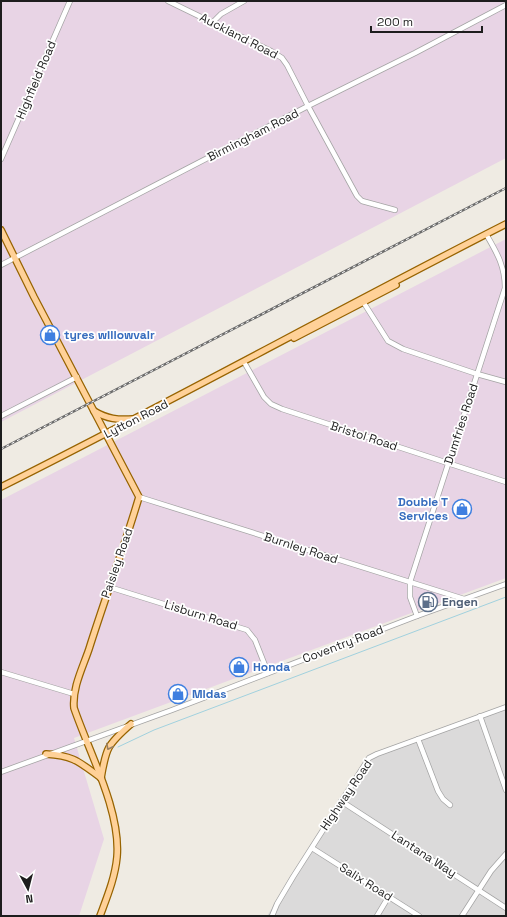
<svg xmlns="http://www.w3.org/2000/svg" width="507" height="917" font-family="'Space Grotesk',sans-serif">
<rect width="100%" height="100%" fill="#efebe3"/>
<polygon fill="#dbdada" points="506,707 506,916 267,916 366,758"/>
<g fill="#e8d4e5">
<polygon points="1,1 506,1 506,158 1,422"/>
<polygon points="506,239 506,578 74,738 104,839 79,916 1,916 1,500"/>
</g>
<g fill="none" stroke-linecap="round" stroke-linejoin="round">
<polyline stroke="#a1d1de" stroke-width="1" points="118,747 154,730 506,597"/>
<defs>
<g id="minor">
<polyline points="168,1 271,51 282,58 287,65 308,106 357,196 362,201 395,210"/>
<polyline points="213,22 221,14 244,1"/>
<polyline points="1,159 70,1"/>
<polyline points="1,265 308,106 415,53 506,5"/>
<polyline points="362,300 388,341 403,349 477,374 506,382"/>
<polyline points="244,362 264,397 271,404 282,409 506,482"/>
<polyline points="1,416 77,377"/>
<polyline points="139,497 464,599"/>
<polyline points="109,587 247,630 255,640 268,673"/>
<path d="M417,616l-7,-19v-15l95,-294c0,-22 -8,-35 -19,-54"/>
<polyline points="1,672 74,694"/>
<polyline points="480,716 506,790"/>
<polyline points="418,739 438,791 443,799 450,805"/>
<polyline points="1,772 172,710 417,616 506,584"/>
<polyline points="341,801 506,908"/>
<polyline points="312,848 419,916"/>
<polyline points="272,916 277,904 293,877 369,758 377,754 506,707"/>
<polyline points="377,916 389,896"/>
<polyline points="462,916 491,871 506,854"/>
</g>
<g id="major">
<path d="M1,230l33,67 105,200c-15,51 -34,101 -50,152 -6,18 -17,39 -15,59 15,44 47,103 43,149 -2,21 -10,40 -17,59"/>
<polyline points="294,338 396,285"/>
<path d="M94,411c13,8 24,9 39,8"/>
<path d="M1,487c170,-85 336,-177 505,-263"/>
<path d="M46,754c29,2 33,8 55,24"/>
<path d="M101,778c5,-30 6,-33 30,-54"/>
</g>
</defs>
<use href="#minor" stroke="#a4a4a4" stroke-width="6"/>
<use href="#major" stroke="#976300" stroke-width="8"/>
<use href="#minor" stroke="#fff" stroke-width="4.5"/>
<use href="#major" stroke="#ffd198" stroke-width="5.5"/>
<defs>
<polyline id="rail" points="1,449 506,188"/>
</defs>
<use href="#rail" stroke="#6b6b6b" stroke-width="2.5"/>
<use href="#rail" stroke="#fff" stroke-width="1" stroke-dasharray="3" stroke-linecap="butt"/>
</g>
<defs><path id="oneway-chevron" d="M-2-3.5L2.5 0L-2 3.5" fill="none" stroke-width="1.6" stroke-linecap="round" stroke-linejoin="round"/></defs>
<use stroke="#998061" href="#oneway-chevron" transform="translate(109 747) rotate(117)"/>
<defs>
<symbol id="shop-ring" viewBox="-11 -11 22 22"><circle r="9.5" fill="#fff" stroke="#3f7fe0" stroke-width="1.5"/><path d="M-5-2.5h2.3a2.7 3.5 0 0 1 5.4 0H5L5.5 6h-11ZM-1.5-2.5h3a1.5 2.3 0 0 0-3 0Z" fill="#3f7fe0"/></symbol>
<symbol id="fuel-ring" viewBox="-11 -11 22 22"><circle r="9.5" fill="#fff" stroke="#5c6f8a" stroke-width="1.5"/><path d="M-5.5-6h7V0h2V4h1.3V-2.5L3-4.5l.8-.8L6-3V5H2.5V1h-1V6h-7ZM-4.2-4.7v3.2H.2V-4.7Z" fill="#5c6f8a"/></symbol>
</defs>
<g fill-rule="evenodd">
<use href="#shop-ring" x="39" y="324" width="22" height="22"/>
<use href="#shop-ring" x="451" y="498" width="22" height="22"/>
<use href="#fuel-ring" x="417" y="591" width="22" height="22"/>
<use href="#shop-ring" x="228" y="656" width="22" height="22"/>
<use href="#shop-ring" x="167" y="683" width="22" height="22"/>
</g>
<g text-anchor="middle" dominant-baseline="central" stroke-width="3.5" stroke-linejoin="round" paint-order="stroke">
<g font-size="12" fill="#1d1d1d" stroke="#fff">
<text transform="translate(239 36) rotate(27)">Auckland Road</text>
<text transform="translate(36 80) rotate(-67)">Highfield Road</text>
<text transform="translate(253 135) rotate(-27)">Birmingham Road</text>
<text transform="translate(136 419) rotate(-27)">Lytton Road</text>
<text transform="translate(461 424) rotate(-72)">Dumfries Road</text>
<text transform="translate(364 436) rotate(18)">Bristol Road</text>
<text transform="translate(301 548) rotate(18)">Burnley Road</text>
<text transform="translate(117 563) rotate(-71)">Paisley Road</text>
<text transform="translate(201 615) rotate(17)">Lisburn Road</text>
<text transform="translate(343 644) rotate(-21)">Coventry Road</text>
<text transform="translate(346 795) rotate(-56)">Highway Road</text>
<text transform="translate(424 854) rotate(33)">Lantana Way</text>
<text transform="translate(366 882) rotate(32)">Salix Road</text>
</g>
<g font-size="12" font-weight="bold" fill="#366cbe" stroke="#fff" text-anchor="start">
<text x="64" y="335">tyres willowvalr</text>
<text x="448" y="502" text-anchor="end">Double T<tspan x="448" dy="14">Services</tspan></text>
<text x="253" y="667">Honda</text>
<text x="192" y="694">Midas</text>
</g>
<g font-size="12" font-weight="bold" fill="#4e5e75" stroke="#fff" text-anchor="start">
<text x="442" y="602">Engen</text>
</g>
</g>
<rect width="507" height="917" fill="none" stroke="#1d1d1d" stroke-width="4"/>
<g transform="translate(28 889) rotate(173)" stroke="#ffffff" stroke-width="3" paint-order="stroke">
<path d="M0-3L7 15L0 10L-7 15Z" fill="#1d1d1d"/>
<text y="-6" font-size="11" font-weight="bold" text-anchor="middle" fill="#1d1d1d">N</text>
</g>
<path d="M371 26v6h111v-6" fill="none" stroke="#1d1d1d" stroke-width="2"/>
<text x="377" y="26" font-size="12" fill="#1d1d1d" stroke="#ffffff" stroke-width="3" paint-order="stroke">200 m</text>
</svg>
